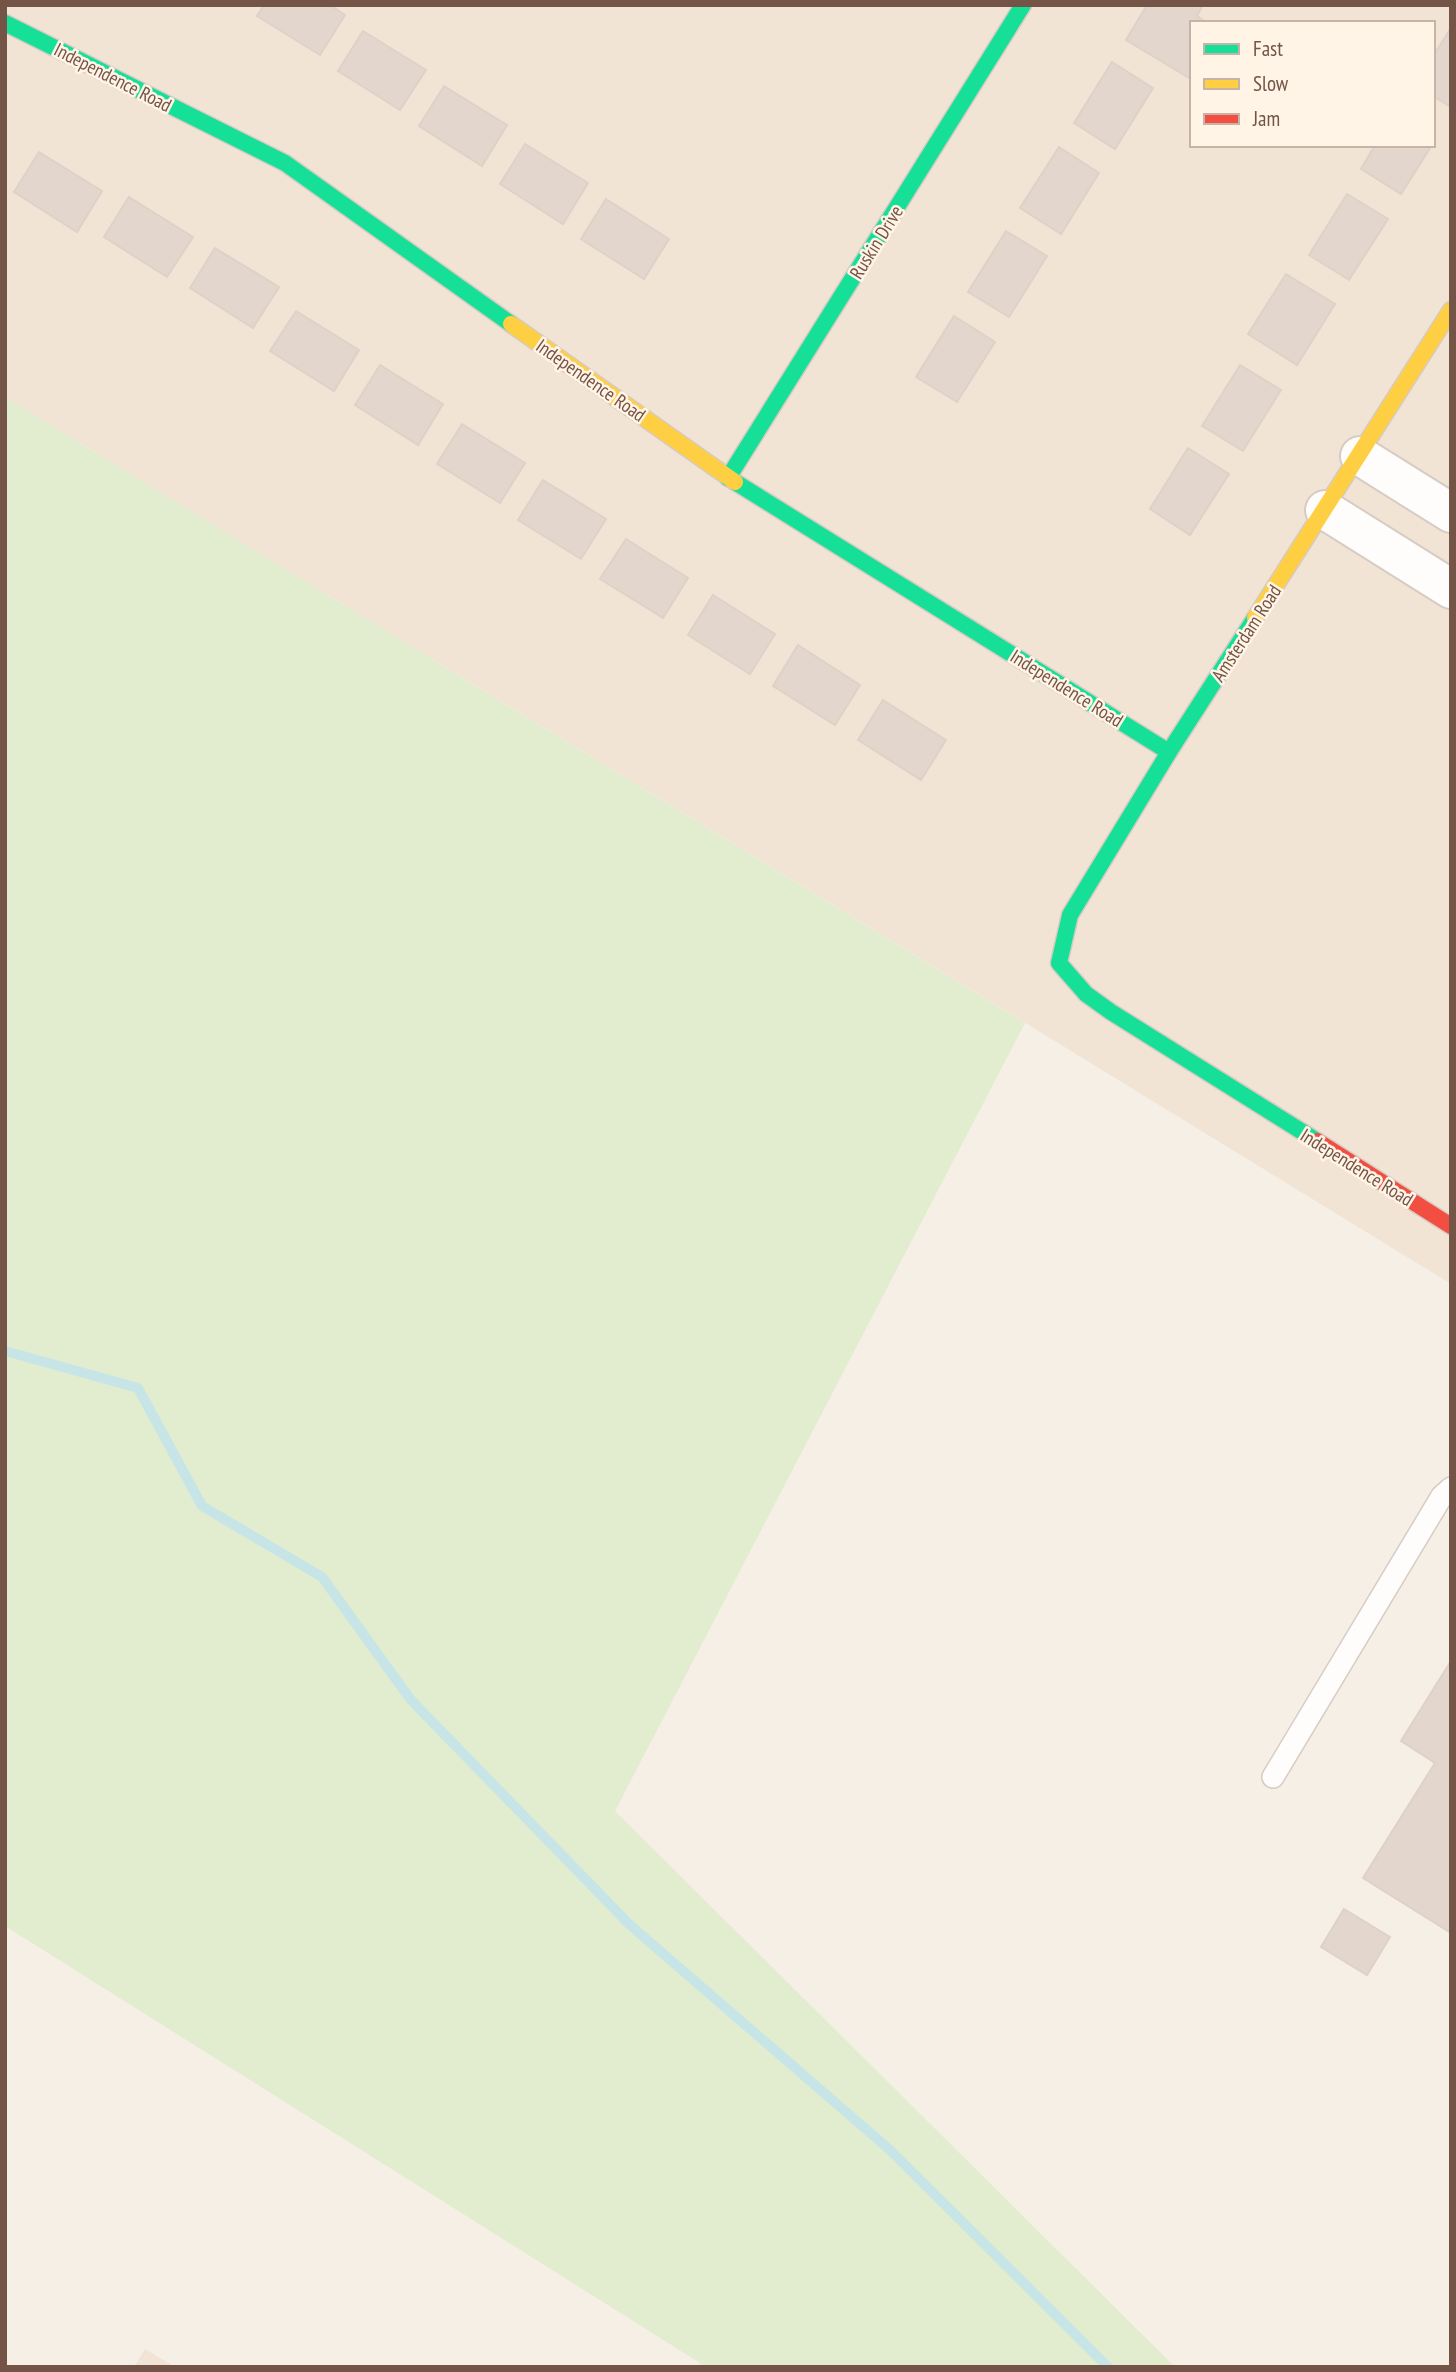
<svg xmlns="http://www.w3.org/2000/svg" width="1456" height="2372" font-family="'PT Sans Narrow',sans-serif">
<rect width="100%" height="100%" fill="#f6efe6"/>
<g fill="#f2e4d5" fill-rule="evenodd">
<path d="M5,5h1446v1279l-1446,-887zM1192,23h241v122h-241z"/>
<polygon points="145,2349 175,2367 134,2367"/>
</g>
<polygon fill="#e2edcf" points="5,397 1025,1023 615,1811 1175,2367 701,2367 700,2363 5,1926"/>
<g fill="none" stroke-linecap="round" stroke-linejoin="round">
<polyline stroke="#c7e5e7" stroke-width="10" points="5,1351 138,1388 202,1506 322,1577 411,1700 630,1925 890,2150 1108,2367"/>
</g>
<g fill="#e3d7cd" stroke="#dfd1c8" stroke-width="2">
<polygon points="264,5 330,5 345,15 320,55 257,16"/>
<polygon points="1147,5 1203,5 1197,16 1203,20 1201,23 1192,23 1192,73 1189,78 1126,40"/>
<polygon points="1451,28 1451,107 1433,96 1433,56"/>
<polygon points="363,31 426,70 400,110 338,71"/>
<polygon points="1112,62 1153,88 1115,149 1074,123"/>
<polygon points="444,86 507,125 482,166 419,126"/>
<polygon points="525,144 588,183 563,224 500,184"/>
<polygon points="1375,145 1432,145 1401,194 1361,169"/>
<polygon points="1059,147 1099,173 1061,234 1020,208"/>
<polygon points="39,152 102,191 77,232 14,192"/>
<polygon points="1347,194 1388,219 1349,280 1309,255"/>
<polygon points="129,197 193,237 167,277 104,237"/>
<polygon points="606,199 669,239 644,279 581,239"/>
<polygon points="1006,231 1047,256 1009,317 968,292"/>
<polygon points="215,248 279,287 253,328 190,288"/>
<polygon points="1286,274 1335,304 1297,365 1248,334"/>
<polygon points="296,311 359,350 334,391 270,351"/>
<polygon points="954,316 995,342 957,402 916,377"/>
<polygon points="380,365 443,404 418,445 355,405"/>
<polygon points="1240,365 1281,390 1243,451 1202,426"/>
<polygon points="462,424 525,463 500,503 437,464"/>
<polygon points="1188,448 1229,474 1190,535 1150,509"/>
<polygon points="543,480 606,519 581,559 518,520"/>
<polygon points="626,539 688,578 663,618 600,579"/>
<polygon points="713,595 775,634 750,674 688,635"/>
<polygon points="798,645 860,685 835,725 773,686"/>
<polygon points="883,700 946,740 921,780 858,740"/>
<polygon points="1451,1661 1451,1933 1363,1878 1435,1763 1401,1741"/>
<polygon points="1344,1909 1390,1937 1367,1975 1321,1947"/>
</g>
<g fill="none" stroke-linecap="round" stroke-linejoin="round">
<defs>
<polyline id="lane" points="1273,1777 1442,1496 1451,1488"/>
<g id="street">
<polyline points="1360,456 1451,513"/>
<polyline points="1325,510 1451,589"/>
</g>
<g id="fast">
<polyline points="5,23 285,163 511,324"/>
<polyline points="728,478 1023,5"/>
<polyline points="735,482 1169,752"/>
<polyline points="1255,618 1169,752 1070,915 1059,963 1086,994 1111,1012 1317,1141"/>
</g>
<g id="slow">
<polyline points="511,324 735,482"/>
<polyline points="1255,618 1451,310"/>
</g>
<polyline id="jam" points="1317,1141 1451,1226"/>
</defs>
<use href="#lane" stroke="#d7ccc4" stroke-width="24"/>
<use href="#street" stroke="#d7ccc4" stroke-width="42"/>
<use href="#fast" stroke="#d7cbc2" stroke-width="19"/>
<use href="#slow" stroke="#d7cbc2" stroke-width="19"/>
<use href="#jam" stroke="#d7cbc2" stroke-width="19"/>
<use href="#lane" stroke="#fefdfb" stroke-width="21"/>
<use href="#street" stroke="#fefdfb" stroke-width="38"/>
<use href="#fast" stroke="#16e098" stroke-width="16"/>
<use href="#slow" stroke="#ffcf43" stroke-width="16"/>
<use href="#jam" stroke="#f24e42" stroke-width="16"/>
</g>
<g text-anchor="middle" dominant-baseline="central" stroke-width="5" stroke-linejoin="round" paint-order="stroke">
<g font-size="19" fill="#745446" stroke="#fff4e6">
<text transform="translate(113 77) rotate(27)">Independence Road</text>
<text transform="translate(876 242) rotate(-58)">Ruskin Drive</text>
<text transform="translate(591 380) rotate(35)">Independence Road</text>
<text transform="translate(1246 633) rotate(-57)">Amsterdam Road</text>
<text transform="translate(1067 688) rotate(32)">Independence Road</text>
<text transform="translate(1357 1167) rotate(32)">Independence Road</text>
</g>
</g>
<rect width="1456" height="2372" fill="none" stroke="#745446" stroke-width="14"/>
<rect x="1190" y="21" width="245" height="126" fill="#fff4e6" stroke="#c7b4a6" stroke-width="2"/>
<rect x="1204" y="44" width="35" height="10" fill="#16e098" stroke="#c7b4a6" stroke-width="2"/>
<text x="1253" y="56" font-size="21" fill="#745446">Fast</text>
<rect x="1204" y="79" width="35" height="10" fill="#ffcf43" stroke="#c7b4a6" stroke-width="2"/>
<text x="1253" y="91" font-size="21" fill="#745446">Slow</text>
<rect x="1204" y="114" width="35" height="10" fill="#f24e42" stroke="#c7b4a6" stroke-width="2"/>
<text x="1253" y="126" font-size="21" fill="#745446">Jam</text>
</svg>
